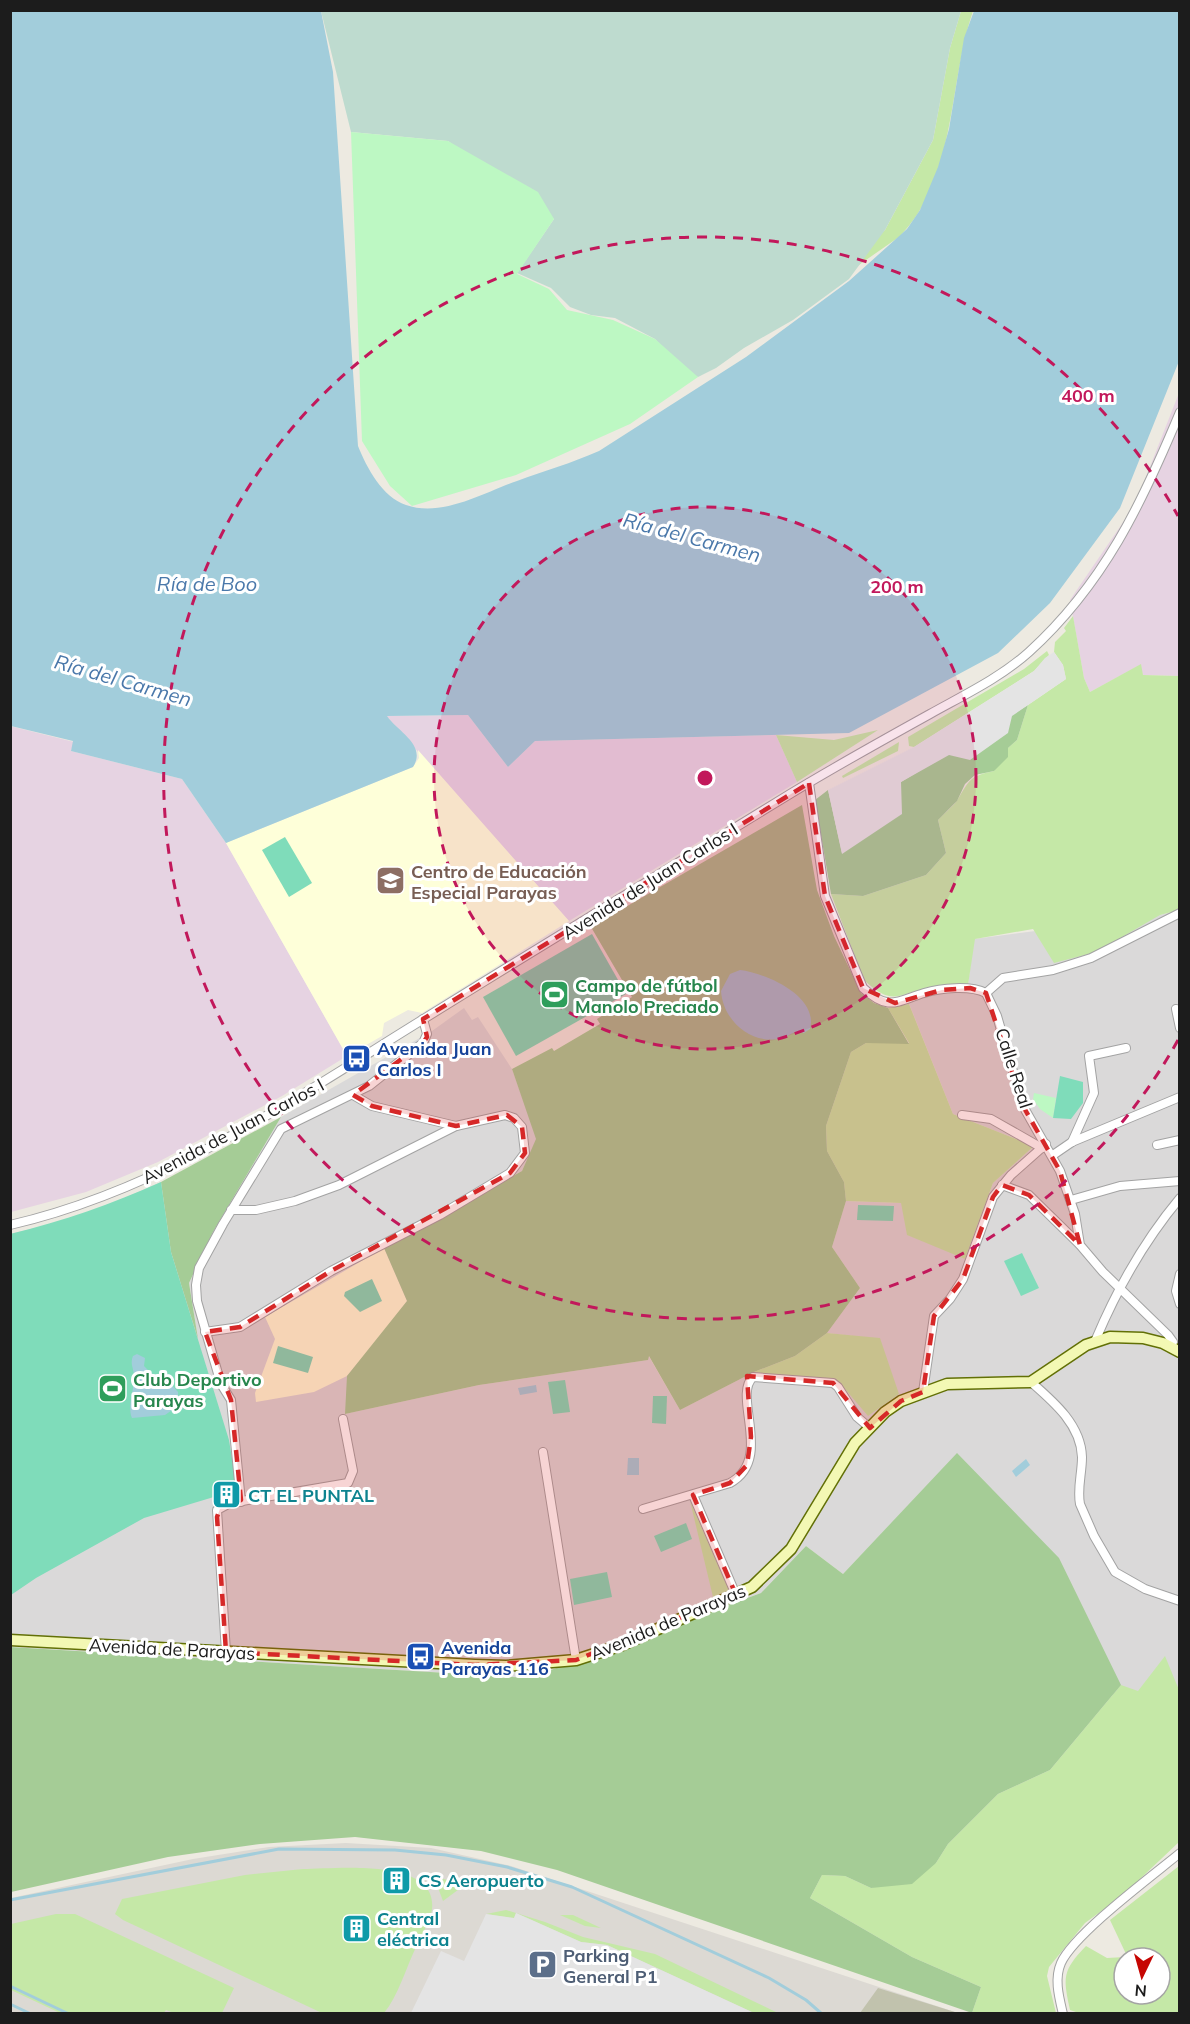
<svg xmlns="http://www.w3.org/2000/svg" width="1190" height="2024" font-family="Mulish,sans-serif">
<rect width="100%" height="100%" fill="#edeae1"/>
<polygon fill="#dad9d9" points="1179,910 1179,1798 957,1454 843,1574 806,1546 761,1593 529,1678 11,1647 10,1234 52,1224 109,1205 161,1182 171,1252 197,1333 189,1283 213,1232 281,1117 432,1031 464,1008 472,1020 478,1017 512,1069 537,1139 522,1171 385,1248 345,1414 479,1385 648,1360 648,1355 680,1410 754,1372 839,1382 880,1339 827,1333 860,1288 832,1247 846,1201 901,1203 965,1259 993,1183 1034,1146 953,1114 906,996 926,987 968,984 974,939 1160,915"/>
<g fill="#e6d3e2">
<polygon points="1179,393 1179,676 1143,675 1140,665 1090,692 1084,678 1070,600 1126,518 1140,492"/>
<polygon points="468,715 508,767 535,741 776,735 797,782 569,921 386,716"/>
<polygon points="10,726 74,742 71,751 182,779 226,843 347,1056 282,1096 158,1162 86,1192 11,1212"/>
</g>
<g fill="#feffd9">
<polygon points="418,750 569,921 422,1013 408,1010 384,1023 382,1036 347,1056 226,843 413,767 419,758"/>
<polygon points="384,1248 407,1301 377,1340 347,1376 314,1392 256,1402 255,1393 275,1339 265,1317"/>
</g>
<polygon fill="#dcd9d3" points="346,1843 431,1848 511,1866 958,2013 11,2014 11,1898 193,1859 269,1847"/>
<polygon fill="#c1c2ad" points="878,1988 958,2013 860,2013"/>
<g fill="#c5e8a7" fill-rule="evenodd">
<path d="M961,11h12c-25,73 -16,168 -74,226l-201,140 187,-147 48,-90 17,-92z"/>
<path d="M1073,616l11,62 6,14 51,-28 2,11 36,1v234l-19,5 -64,37 -42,11 -21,-34 -58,10 -7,46c-15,-1 -29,-1 -43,3 -30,9 -35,16 -61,-8l-33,-86 32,2 63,-21 20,-22 -8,-33c6,-7 15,-13 20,-21 12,-20 12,-23 36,-28l14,-23 9,-8 11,-35 38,-26 -3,-14 -9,-13 1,-10 11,-11 -2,-3z"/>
<polygon points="1047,651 1049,655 1034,671 914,747 909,746 908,737 1024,669"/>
<polygon points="878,730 797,782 776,735 834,740"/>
<polygon points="899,742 898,751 843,778 842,776"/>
<polygon points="909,1004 953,1114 1034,1146 993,1183 965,1259 907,1235 901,1203 846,1201 844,1182 827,1151 826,1126 851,1052 866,1043 909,1043 888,1008"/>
<polygon points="827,1333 880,1338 899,1394 868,1416 839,1382 754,1372 795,1356"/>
<polygon points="690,1501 729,1590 713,1597"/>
<polygon points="1165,1656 1179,1690 1179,1842 1122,1896 1085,1923 1049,1967 1047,1976 1056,2013 972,2013 981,1987 912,1957 810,1898 822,1875 845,1876 871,1888 936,1863 948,1844 998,1794 1050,1770 1121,1685 1138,1691"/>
<path d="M1179,1866v147l-97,1 -12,-4c-7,-33 -8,-39 16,-64l21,12 18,-1 1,-3 -16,-34zM1124,1958h36v36h-36z"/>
<path d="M303,1869c32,0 135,-12 129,40 -2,13 -11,26 -16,38 -10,21 -18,49 -32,66h-62l-199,-93 -8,-6 7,-15 123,-24z"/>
<polygon points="434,1877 466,1884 443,1901"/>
<polygon points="506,1910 545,1922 583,1937 655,1954 778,2013 754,2013 607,1945 581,1942 516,1913 514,1918 486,1914"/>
<polygon points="56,1914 75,1914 234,1988 222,2013 174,2013 166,2010 163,2014 60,2013 11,1990 11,1924"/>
<polygon points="560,1915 573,1915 601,1928 585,1926"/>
</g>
<g fill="#a5cc96">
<polygon points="1028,705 1017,740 1008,748 1008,757 994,771 975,775 965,784 957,801 938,820 946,853 926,875 863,896 831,894 815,800 828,790 842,853 901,782"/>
<polygon points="802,805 817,890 834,936 861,993 874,1003 888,1008 909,1044 866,1043 851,1052 826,1126 827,1151 844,1182 846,1201 832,1247 860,1288 827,1333 795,1356 754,1372 680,1410 649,1356 648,1360 479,1385 345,1414 347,1376 407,1301 384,1248 522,1171 536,1139 512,1069 552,1048 554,1051 600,1024 597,1019 632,997 591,927"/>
<polygon points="281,1117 213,1232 189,1283 198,1339 171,1252 161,1182"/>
<polygon points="957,1453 1059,1558 1121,1685 1050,1770 998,1794 948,1844 936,1863 912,1884 871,1888 845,1876 822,1875 810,1898 912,1957 981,1987 972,2013 557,1870 481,1851 355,1837 260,1844 168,1857 11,1892 10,1647 529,1678 761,1593 806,1546 843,1574"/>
</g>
<polygon fill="#bedbcf" points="321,11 961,11 950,48 933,140 885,230 849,279 793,320 744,348 716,368 698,377 685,371 655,339 615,318 591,315 570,307 551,288 517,273 554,219 448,141 351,132"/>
<g fill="#bdf8c3">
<polygon points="351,132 448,141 538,192 554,219 517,274 549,289 567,310 613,320 655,339 698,377 630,424 516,475 412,506 390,486 362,441"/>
<polygon points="1034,1093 1056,1098 1053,1118 1040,1109 1033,1099"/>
</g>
<g fill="#7fdcba">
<polygon points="285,837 312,883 289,897 262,850"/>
<polygon points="592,934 626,994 516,1056 483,997"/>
<polygon points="1060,1076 1083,1082 1083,1103 1071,1119 1053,1118"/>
<path d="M161,1182l10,70 58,188 8,50 -93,28 -108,60 -25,17 -1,-361c53,-13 102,-30 151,-52z"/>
<polygon points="858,1205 894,1206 893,1221 857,1220"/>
<polygon points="1022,1253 1039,1288 1021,1296 1004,1261"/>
<polygon points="372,1279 382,1301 360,1312 344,1296 345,1292"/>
<polygon points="278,1346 313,1357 308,1373 273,1363"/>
<polygon points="565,1380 570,1412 553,1414 548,1382"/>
<polygon points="653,1396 667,1396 666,1424 652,1423"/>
<polygon points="686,1523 692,1539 661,1552 654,1536"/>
<polygon points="607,1572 612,1597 574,1605 570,1579"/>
</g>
<g fill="#e4e4e4">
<polygon points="1054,652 1063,665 1066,679 1012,716 1008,733 970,760 949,755 901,782 902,814 842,854 828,790 914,747 1034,671 1045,658"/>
<polygon points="516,1913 581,1942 607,1945 754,2013 411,2013 441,1951 464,1961 486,1914 514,1918"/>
</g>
<g fill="#a2cddb">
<path d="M10,11h311l12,61 25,374c9,22 24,51 48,59 36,13 79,-13 111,-24 27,-10 55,-18 82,-30l147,-94 103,-76 58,-52 13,-19 18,-43 11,-38 15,-91 10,-27h205v350l-59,147 -70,95 -52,50 -149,80 -314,8 -27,26 -40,-52 -81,1c11,16 40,29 26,51l-187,76 -44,-64 -111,-28 2,-10 -62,-15z"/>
<path d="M740,970c26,3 79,26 70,59l-6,4c-10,-4 -12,2 -22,5 -30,8 -59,-17 -61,-47l9,-17z"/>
<path d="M137,1354l8,4 -1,8 7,7 16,7 11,12v14l-13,9 -33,3c-5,-12 3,-30 2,-43 -1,-8 -4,-12 -1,-19z"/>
<polygon points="536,1385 537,1392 520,1395 518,1388"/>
<polygon points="628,1458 639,1458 639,1475 627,1475"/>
<polygon points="1026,1459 1030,1465 1016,1477 1012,1471"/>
</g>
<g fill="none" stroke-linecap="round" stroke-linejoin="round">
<g stroke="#a2cddb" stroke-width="3">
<polyline points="10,1900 279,1849 395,1850 446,1855 507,1867 572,1887 769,1978 806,2000 822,2014"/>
<polyline points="10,1986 69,2014"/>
<polyline points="10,2004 31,2014"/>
</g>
<defs>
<g id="street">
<path d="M809,783l16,113 38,92c26,24 34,13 61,5 17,-5 46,-8 62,0"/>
<polyline points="986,993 997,1016 1023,1106 1060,1171 1075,1214 1080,1245 1103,1272 1168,1335 1173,1342 1172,1347"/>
<polyline points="986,993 1003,978 1053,970 1091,958 1180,913"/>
<polyline points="1176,1009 1180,1028"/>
<polyline points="353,1095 372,1106 456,1126"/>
<polyline points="962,1115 991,1119 1042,1148"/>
<polyline points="1072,1142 1094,1093 1089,1056 1126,1048"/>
<polyline points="1157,1145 1180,1140"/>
<polyline points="1053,1155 1072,1142 1180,1097"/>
<polyline points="1002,1185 1029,1195 1079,1244"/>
<polyline points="1071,1200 1120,1186 1180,1181"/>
<path d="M10,1225c152,-35 281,-124 412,-205 122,-76 245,-150 368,-226 46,-28 93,-54 140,-80 34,-19 70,-36 99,-62 75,-68 113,-149 151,-240"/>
<polyline points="1180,1274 1176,1291 1180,1304"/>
<polyline points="205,1332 240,1327 331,1271 440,1215 510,1173 525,1153 522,1127 514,1118 505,1115 456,1126 339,1185 295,1201 256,1210 231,1210"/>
<path d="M1096,1339c22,-52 48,-98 84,-141"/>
<path d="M1031,1382c23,20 50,43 51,75 0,17 -5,31 -2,47l14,32 21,36 30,17 35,12"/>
<polyline points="923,1392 934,1316 950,1299 963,1279 993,1197 1011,1175 1046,1144"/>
<polyline points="543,1452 576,1660"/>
<polyline points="693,1495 736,1595"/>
<polyline points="241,1502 231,1400 221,1384 197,1301 196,1285 199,1268 223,1224 281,1129 369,1086 423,1043 427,1034 423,1019"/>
<path d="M643,1509l87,-26c44,-24 2,-87 23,-106l80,6 5,4 19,30 13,11"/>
<polyline points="226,1652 217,1510 230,1503 348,1483 353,1471 343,1419"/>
<path d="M1063,2014c-4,-17 -9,-35 -2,-51 13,-29 91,-87 119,-110"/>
</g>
<polyline id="secondary" points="10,1640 475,1665 506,1666 576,1660 622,1645 752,1587 791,1549 855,1443 885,1412 901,1401 947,1384 1031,1382 1086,1345 1110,1337 1143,1338 1163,1343 1180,1352"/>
</defs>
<use href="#street" stroke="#a3a3a3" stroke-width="10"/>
<use href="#secondary" stroke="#627006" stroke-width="13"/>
<use href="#street" stroke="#fff" stroke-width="8"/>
<use href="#secondary" stroke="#f3f8b4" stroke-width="10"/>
</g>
<path fill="#d62828" fill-opacity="0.2" stroke="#d62828" stroke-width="4.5" stroke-dasharray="12 8" stroke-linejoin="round" d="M809,783l16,113 38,92 32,15 47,-13 28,-2 16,5 37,113 37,65 20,74 -51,-50 -27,-10 -9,12 -30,82 -29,37 -11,76 -22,9 -31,27 -37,-45 -86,-7 4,61 -4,28 -17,18 -37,12 43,100 -160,65 -101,5 -249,-13 -9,-135 4,-11 20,-6 -10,-100 -26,-68 35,-5 91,-56 179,-98 15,-20 -3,-26 -15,-12 -51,11 -84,-20 -19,-11 70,-52 4,-6 -4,-18z"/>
<circle cx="705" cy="778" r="271" fill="#c2185b" fill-opacity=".12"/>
<g fill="none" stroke="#c2185b" stroke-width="3" stroke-dasharray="10 8">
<circle cx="705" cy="778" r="271"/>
<path d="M1178 1040A541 541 0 1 1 1178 516"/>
</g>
<defs>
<symbol id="school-square" viewBox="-11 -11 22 22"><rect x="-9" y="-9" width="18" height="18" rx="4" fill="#8d6e63" stroke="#fff"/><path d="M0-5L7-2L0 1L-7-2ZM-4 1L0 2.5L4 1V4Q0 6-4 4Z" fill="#fff"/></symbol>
<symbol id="stadium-square" viewBox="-11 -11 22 22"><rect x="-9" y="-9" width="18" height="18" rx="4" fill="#2e9e5b" stroke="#fff"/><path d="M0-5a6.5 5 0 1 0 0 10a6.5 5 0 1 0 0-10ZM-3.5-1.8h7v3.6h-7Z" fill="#fff"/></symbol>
<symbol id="bus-square" viewBox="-11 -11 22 22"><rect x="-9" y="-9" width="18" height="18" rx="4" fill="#1a4fb4" stroke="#fff"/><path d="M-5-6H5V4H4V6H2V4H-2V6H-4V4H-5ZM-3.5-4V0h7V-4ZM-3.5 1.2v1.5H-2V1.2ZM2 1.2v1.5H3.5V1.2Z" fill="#fff"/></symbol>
<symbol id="building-square" viewBox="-11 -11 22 22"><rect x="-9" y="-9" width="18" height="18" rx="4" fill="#0f9aa8" stroke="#fff"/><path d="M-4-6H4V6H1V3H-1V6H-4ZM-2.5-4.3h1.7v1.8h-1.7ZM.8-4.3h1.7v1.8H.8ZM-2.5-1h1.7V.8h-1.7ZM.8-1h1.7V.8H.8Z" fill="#fff"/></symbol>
<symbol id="parking-square" viewBox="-11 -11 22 22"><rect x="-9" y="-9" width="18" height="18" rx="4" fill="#5c6f8a" stroke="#fff"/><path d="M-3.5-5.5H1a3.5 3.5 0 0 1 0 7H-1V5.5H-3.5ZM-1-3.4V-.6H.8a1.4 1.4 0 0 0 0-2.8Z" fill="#fff"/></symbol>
</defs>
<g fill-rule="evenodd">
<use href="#school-square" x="374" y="864" width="33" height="33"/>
<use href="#stadium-square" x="538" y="978" width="33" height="33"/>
<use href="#bus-square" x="340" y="1042" width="33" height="33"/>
<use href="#stadium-square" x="96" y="1372" width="33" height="33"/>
<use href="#building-square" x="210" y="1478" width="33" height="33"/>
<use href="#bus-square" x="404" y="1640" width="33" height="33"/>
<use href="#building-square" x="380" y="1864" width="33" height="33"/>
<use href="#building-square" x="340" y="1912" width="33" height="33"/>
<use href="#parking-square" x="526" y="1948" width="33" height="33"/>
</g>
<g text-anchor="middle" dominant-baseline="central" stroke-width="6" stroke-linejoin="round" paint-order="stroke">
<g font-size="18" font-weight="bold" fill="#785e54" stroke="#fff" text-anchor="start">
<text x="411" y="871">Centro de Educación<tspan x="411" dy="21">Especial Parayas</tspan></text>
</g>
<g font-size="18" fill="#1c1c1c" stroke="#fff">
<text transform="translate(650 881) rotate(-32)">Avenida de Juan Carlos I</text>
<text transform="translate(1014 1068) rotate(72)">Calle Real</text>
<text transform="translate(233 1131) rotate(-28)">Avenida de Juan Carlos I</text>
<text transform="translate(668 1622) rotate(-23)">Avenida de Parayas</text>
<text transform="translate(172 1649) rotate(3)">Avenida de Parayas</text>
</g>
<g font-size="18" font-weight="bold" fill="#27864d" stroke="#fff" text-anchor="start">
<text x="575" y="985">Campo de fútbol<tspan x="575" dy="21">Manolo Preciado</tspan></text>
<text x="133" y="1379">Club Deportivo<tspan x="133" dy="21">Parayas</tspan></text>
</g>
<g font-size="18" font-weight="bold" fill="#164399" stroke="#fff" text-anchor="start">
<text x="377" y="1048">Avenida Juan<tspan x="377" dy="21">Carlos I</tspan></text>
<text x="441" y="1647">Avenida<tspan x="441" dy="21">Parayas 116</tspan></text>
</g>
<g font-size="18" font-weight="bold" fill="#0d838f" stroke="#fff" text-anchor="start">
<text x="248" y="1495">CT EL PUNTAL</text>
<text x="418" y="1880">CS Aeropuerto</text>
<text x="377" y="1918">Central<tspan x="377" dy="21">eléctrica</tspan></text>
</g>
<g font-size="18" font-weight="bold" fill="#4e5e75" stroke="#fff" text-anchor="start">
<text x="563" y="1955">Parking<tspan x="563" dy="21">General P1</tspan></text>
</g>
<g font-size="20" font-style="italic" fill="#4a78aa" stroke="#fff">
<text transform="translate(692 537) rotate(15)">Ría del Carmen</text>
<text x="207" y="583">Ría de Boo</text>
<text transform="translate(123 680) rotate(16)">Ría del Carmen</text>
</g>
</g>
<circle cx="705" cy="778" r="9" fill="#c2185b" stroke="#fff" stroke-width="3"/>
<g font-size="18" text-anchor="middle" font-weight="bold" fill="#c2185b" stroke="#fff" stroke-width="6" stroke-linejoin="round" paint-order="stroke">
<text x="1088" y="402">400 m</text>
<text x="897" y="593">200 m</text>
</g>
<rect width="1190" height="2024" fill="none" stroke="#1c1c1c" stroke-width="24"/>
<g transform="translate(1142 1976) rotate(185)"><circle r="28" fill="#ffffff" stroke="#a4a4a4" stroke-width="1.5"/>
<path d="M0-4.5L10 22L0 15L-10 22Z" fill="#c60602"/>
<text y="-9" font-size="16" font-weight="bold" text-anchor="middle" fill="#1c1c1c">N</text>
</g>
</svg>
